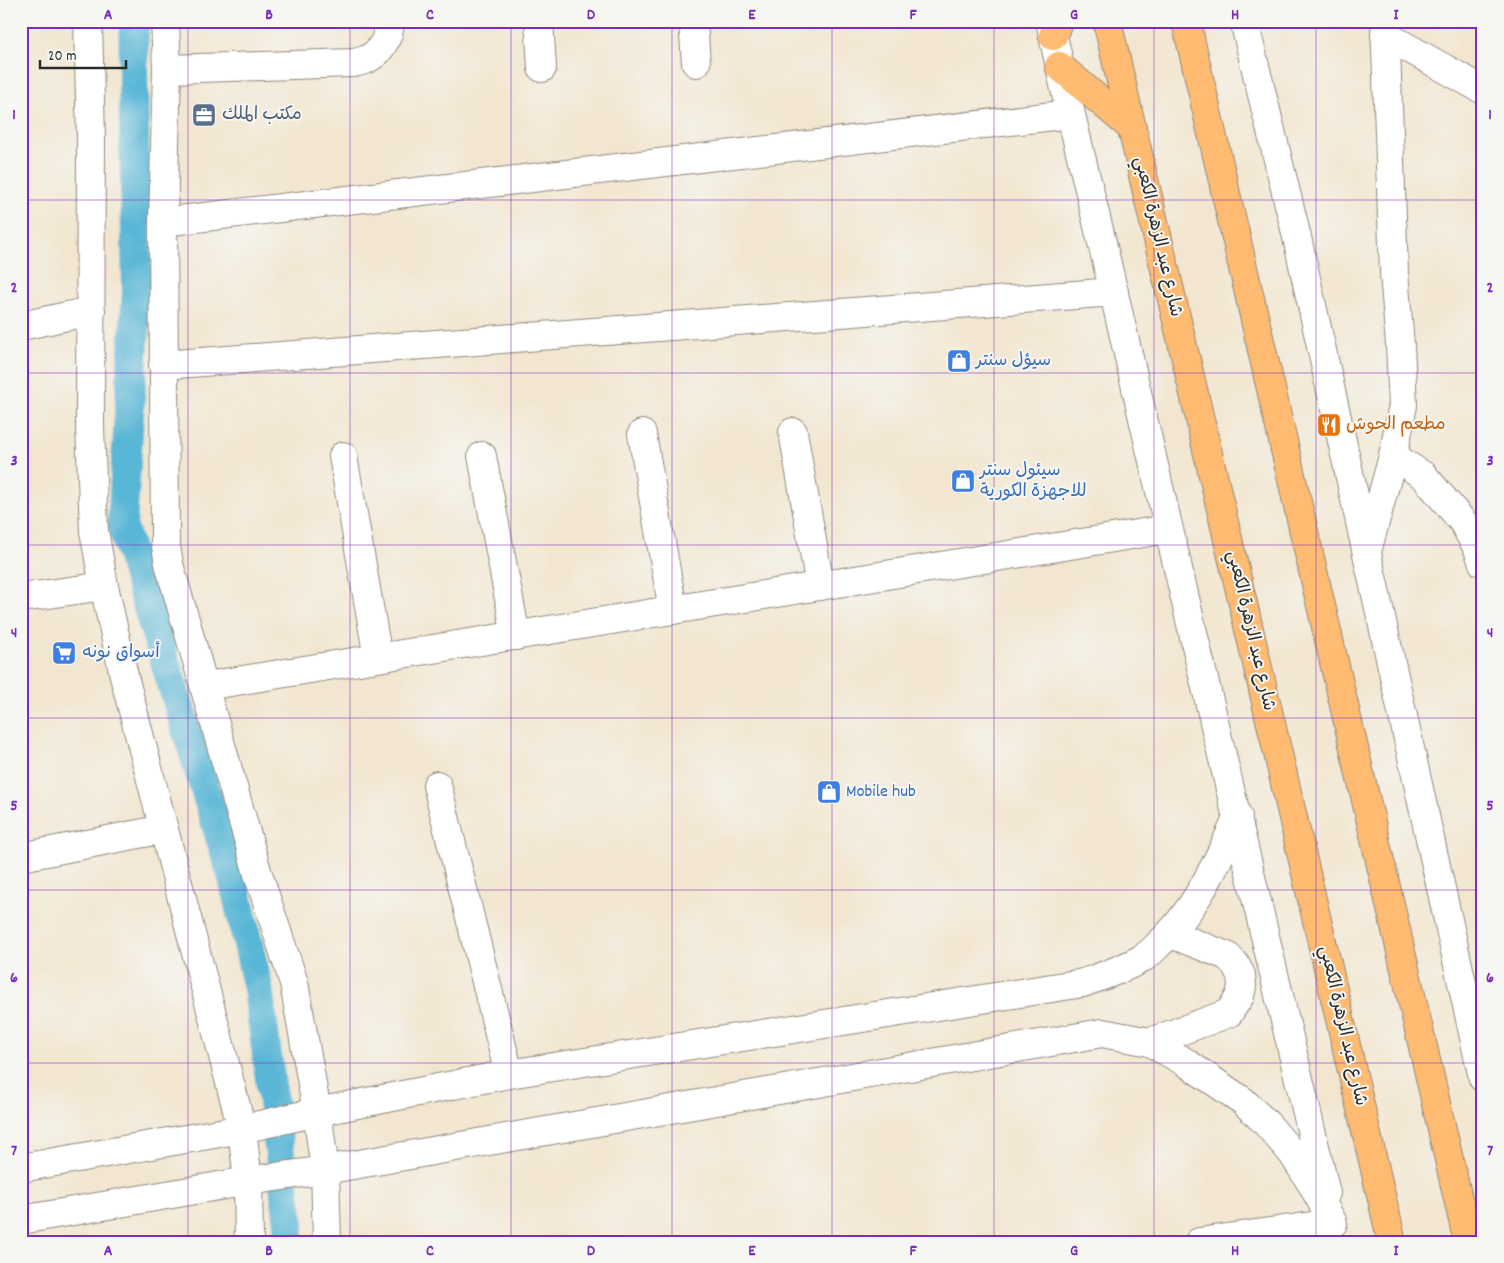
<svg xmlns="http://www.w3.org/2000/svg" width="1504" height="1263" font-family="Dekko,'Playpen Sans Arabic',sans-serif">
<rect width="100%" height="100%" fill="#f6f6f2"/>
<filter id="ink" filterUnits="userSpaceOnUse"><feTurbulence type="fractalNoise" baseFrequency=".02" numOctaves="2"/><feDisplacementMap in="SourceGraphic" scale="10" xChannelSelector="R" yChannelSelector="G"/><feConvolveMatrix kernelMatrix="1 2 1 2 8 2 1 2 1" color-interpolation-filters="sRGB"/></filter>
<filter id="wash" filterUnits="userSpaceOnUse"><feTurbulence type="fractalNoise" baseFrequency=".0096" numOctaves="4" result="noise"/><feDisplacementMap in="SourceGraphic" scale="20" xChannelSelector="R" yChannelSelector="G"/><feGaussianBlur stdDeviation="1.12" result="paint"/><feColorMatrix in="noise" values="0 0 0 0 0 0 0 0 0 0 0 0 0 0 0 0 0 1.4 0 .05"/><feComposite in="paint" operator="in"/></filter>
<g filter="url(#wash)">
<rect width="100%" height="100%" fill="#f2e6d0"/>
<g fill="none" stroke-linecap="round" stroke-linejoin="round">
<polyline stroke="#58b6d6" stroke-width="30" points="134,21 133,73 137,291 122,525 233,878 258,988 289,1223 289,1242"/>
</g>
</g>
<g filter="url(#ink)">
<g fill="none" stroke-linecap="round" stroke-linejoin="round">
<defs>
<g id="minor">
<polyline points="88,21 91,139 90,426 94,531 104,586 125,680 242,1129 248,1181 249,1242"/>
<polyline points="165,21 167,69 163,222 165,540 169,564 258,874 294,983 317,1112 325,1170 327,1242"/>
<polyline points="539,21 542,68"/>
<polyline points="693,21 696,63"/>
<path d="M1050,21c19,93 44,184 65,277 68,299 141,596 211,895"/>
<polyline points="1244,21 1296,233 1483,1078"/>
<polyline points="1385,35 1483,90"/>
<path d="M167,69l186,-6c5,-1 11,-2 16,-5 12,-6 21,-23 21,-37"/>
<polyline points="163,222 1070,114"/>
<polyline points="21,326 91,311"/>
<polyline points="163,365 1114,292"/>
<polyline points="793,432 820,586"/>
<polyline points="642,434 673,610"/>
<polyline points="343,456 378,658"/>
<polyline points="482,456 516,636"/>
<polyline points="1393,456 1424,476 1463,522 1478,549 1483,563"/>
<polyline points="1368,548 1393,456 1403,405 1400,345 1394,273 1385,21"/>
<polyline points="21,598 104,586"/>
<polyline points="206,686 1168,529"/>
<polyline points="437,785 509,1074"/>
<polyline points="21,857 164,829"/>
<polyline points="1150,1042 1229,1013 1240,996 1242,986 1241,975 1235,964 1227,956 1171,934"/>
<path d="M21,1168l221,-39 75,-17 192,-38 574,-91c20,-7 41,-14 60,-25 5,-3 10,-8 14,-12 39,-35 59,-82 81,-129"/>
<polyline points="21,1220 248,1181 325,1170 1102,1033 1150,1042 1185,1062 1243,1101 1267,1124 1292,1153 1313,1186 1333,1223 1199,1242"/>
</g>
<g id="major">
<polyline points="1107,21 1392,1242"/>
<polyline points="1186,21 1468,1242"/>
<polyline points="1053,36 1058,21"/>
<polyline points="1059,66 1132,128"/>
</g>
</defs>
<use href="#minor" stroke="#8e887e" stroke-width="30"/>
<use href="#major" stroke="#8e887e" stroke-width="30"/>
<use href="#minor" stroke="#fff" stroke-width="28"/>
<use href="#major" stroke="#febb71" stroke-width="28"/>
</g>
</g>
<path fill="none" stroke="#7b2cbf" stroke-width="1" stroke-opacity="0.55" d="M188,21v1221M350,21v1221M511,21v1221M672,21v1221M832,21v1221M994,21v1221M1154,21v1221M1316,21v1221M21,200h1462M21,373h1462M21,545h1462M21,718h1462M21,890h1462M21,1063h1462"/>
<defs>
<symbol id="office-square" viewBox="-11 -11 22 22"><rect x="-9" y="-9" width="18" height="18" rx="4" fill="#5c6f8a" stroke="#f6f6f2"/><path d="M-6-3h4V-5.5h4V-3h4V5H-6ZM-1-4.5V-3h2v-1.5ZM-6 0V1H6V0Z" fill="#fff"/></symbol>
<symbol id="shop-square" viewBox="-11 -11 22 22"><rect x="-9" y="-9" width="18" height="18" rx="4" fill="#3f7fe0" stroke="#f6f6f2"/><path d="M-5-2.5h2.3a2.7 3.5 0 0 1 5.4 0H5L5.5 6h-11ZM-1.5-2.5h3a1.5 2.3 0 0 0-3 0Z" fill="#fff"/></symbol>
<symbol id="restaurant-square" viewBox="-11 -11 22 22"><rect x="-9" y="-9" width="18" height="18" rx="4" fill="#e8710a" stroke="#f6f6f2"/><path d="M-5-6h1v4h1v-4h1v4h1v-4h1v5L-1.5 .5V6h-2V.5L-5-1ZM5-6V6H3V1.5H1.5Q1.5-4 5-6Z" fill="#fff"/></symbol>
<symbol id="supermarket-square" viewBox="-11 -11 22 22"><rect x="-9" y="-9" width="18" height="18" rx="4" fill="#3f7fe0" stroke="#f6f6f2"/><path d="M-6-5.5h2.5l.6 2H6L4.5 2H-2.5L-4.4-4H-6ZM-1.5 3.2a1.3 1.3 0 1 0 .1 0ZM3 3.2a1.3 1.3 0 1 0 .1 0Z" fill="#fff"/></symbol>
</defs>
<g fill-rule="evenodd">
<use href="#office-square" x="190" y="101" width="28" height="28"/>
<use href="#shop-square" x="945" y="347" width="28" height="28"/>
<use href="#restaurant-square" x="1315" y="411" width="28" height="28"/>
<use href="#shop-square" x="949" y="467" width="28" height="28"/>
<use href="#supermarket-square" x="50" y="639" width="28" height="28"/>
<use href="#shop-square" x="815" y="778" width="28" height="28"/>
</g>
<g text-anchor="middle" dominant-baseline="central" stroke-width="4" stroke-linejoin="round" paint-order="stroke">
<g font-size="18" fill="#4e5e75" stroke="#f6f6f2" text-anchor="start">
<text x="222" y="115">مكتب الملك</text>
</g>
<g font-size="18" fill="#2b2b2b" stroke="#f6f6f2">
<text transform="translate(1157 237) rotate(77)">شارع عبد الزهرة الكعبي</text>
<text transform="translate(1250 631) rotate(77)">شارع عبد الزهرة الكعبي</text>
<text transform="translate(1342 1026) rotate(77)">شارع عبد الزهرة الكعبي</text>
</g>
<g font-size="18" fill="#366cbe" stroke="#f6f6f2" text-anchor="start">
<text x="976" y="361">سيؤل سنتر</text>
<text x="980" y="471">سيئول سنتر<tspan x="980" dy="21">للاجهزة الكورية</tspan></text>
<text x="82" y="653">أسواق نونه</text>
<text x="846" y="792">Mobile hub</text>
</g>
<g font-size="18" fill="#c56008" stroke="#f6f6f2" text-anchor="start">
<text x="1346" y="425">مطعم الحوش</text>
</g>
</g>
<rect width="1504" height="1263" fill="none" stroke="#f6f6f2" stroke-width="55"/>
<path d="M40 60v8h86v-8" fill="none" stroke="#2b2b2b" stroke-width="2.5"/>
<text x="48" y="60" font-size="15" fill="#2b2b2b" stroke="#f6f6f2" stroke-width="4" paint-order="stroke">20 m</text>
<rect x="28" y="28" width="1448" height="1208" fill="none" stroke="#7b2cbf" stroke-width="2"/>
<g font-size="16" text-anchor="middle" font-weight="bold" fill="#7b2cbf">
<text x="108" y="19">A</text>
<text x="269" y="19">B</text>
<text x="430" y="19">C</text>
<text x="591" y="19">D</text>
<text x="752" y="19">E</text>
<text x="913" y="19">F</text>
<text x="1074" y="19">G</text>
<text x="1235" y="19">H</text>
<text x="1396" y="19">I</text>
<text x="14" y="119">1</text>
<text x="1490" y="119">1</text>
<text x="14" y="292">2</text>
<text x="1490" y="292">2</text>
<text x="14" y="465">3</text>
<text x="1490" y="465">3</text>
<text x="14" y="637">4</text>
<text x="1490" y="637">4</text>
<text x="14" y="810">5</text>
<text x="1490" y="810">5</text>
<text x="14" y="982">6</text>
<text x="1490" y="982">6</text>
<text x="14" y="1155">7</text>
<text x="1490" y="1155">7</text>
<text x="108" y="1255">A</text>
<text x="269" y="1255">B</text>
<text x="430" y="1255">C</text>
<text x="591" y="1255">D</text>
<text x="752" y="1255">E</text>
<text x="913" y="1255">F</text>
<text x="1074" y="1255">G</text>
<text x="1235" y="1255">H</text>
<text x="1396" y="1255">I</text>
</g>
</svg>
